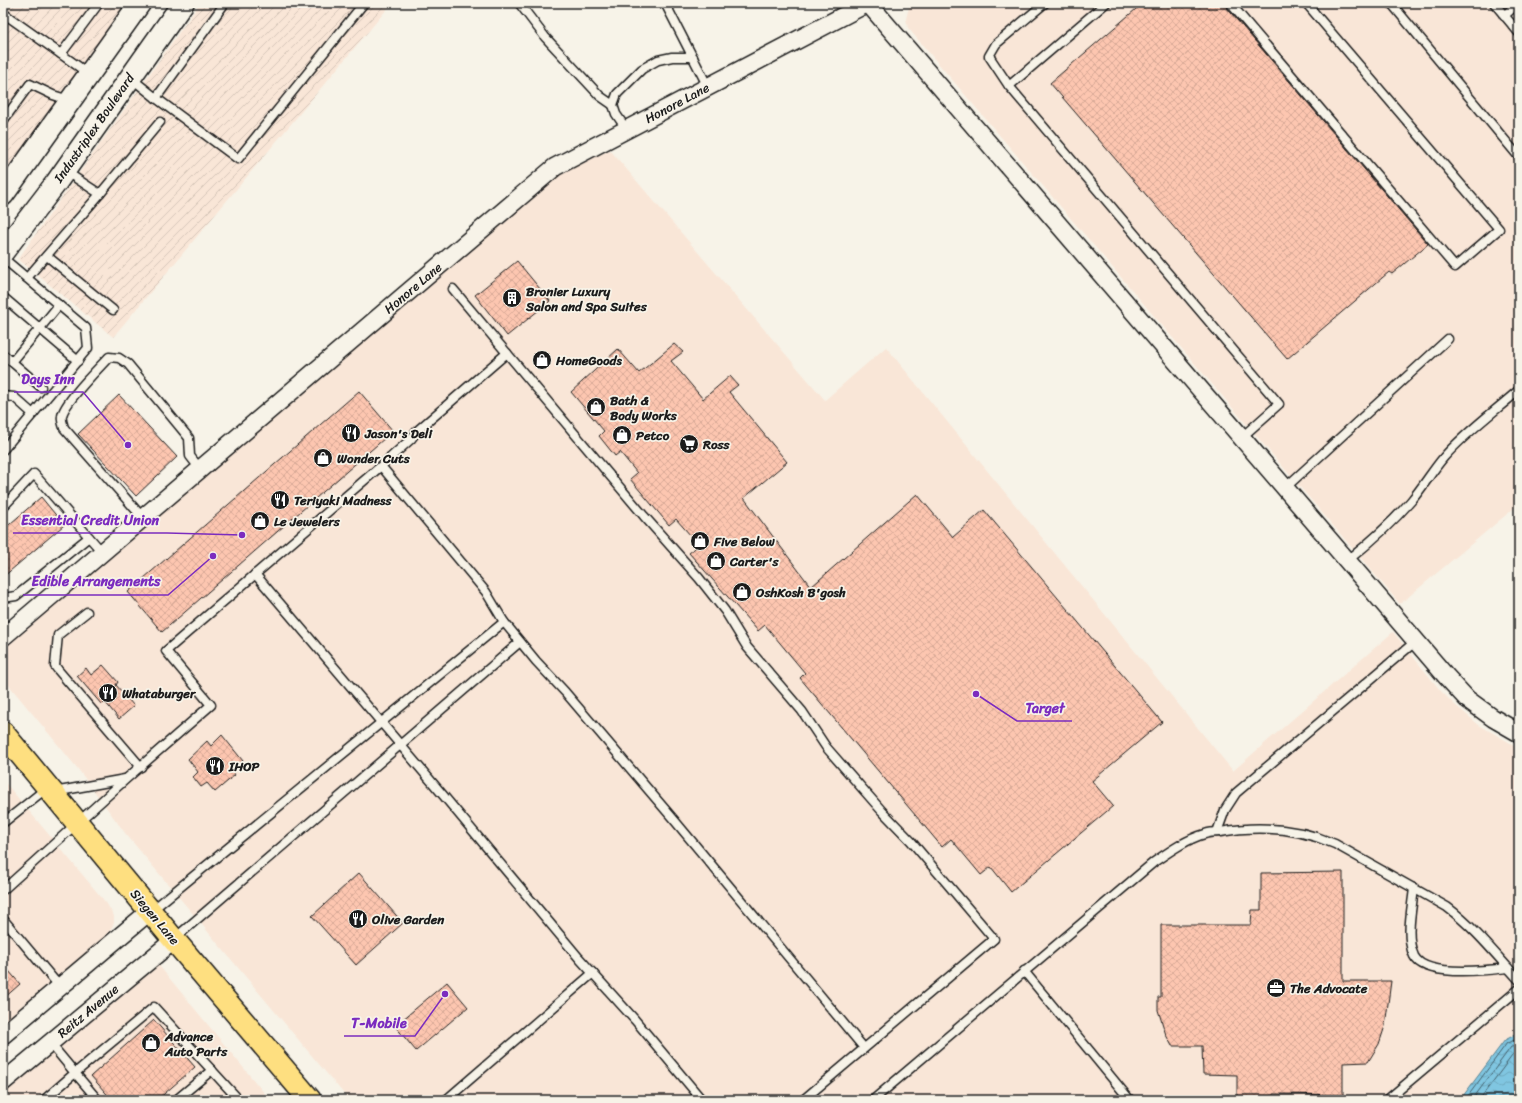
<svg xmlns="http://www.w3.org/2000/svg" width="1522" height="1103" font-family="Sriracha,sans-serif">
<defs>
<pattern id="industrial-furrows" width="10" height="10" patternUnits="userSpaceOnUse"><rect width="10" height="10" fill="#f9e6d7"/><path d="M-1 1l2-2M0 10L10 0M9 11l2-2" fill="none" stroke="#d5c5b8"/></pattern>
<pattern id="water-waves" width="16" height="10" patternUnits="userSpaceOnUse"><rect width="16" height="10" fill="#80c6e1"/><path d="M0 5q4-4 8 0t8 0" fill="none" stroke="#6eaac0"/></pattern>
<pattern id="building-cross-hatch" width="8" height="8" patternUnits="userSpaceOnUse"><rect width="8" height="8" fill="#fdc6b0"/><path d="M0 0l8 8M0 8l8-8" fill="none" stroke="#d8aa97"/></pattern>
</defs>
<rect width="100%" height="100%" fill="#f7f3e8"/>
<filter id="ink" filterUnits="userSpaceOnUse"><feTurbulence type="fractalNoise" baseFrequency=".025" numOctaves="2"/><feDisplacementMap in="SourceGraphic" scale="8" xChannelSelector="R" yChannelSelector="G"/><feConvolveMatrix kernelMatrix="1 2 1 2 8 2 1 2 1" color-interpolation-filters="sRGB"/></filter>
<g filter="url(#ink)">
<g fill="#f9e6d7">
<polygon points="910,3 1519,3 1519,504 1400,604 908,28 906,19"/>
<polygon points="610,150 825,400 886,347 1233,771 1393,632 1440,690 1455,705 1479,725 1519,748 1519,1100 349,1100 125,833 78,769 3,678 3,649 526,200 562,172"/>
<polygon points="3,780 107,904 114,916 114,923 107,937 3,1024"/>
<polygon points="156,962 270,1100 3,1100 3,1093"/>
</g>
<g fill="url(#industrial-furrows)">
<polygon points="3,3 134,3 3,192"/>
<polygon points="200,3 392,3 113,337 18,259"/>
</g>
<polygon fill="url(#water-waves)" stroke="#588292" points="1515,1035 1519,1037 1519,1100 1460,1100 1505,1040"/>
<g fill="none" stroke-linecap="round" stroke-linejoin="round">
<g stroke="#44606b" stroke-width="1">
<polyline points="1465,1100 1507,1043 1515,1040 1519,1040"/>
<polyline points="1472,1100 1511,1047 1519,1046"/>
<polyline points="1479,1100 1515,1052 1519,1052"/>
</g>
</g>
<g fill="url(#building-cross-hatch)" stroke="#1c1c1c">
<polygon points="1143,3 1225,3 1226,7 1428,244 1392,274 1389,272 1287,359 1050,83"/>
<polygon points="517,261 550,301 507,336 475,295"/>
<polygon points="674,344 683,352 671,361 703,399 730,376 738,385 729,392 787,462 744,498 811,587 917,494 953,537 984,510 1162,722 1092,781 1113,806 1011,892 991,867 981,875 951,839 942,847 800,678 805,673 765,625 758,631 689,553 699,545 676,519 669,525 630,479 637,473 620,452 615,456 599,436 604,431 571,392 618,349 639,373"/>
<polygon points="359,391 393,431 162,632 128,592"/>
<polygon points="119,395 177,457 136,496 78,434"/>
<polygon points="41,497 64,525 3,577 3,530"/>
<polygon points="103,665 118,682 116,685 134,706 119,719 105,702 102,705 77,676 86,668 91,675"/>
<polygon points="222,735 243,761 232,771 235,775 215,792 207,783 201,787 193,777 198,772 188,759 207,741 211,746"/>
<polygon points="1343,872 1343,981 1391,981 1385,1026 1379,1044 1368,1062 1343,1063 1343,1095 1273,1094 1273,1100 1237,1100 1237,1075 1203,1074 1202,1046 1172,1046 1166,1035 1158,1010 1158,997 1161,997 1161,925 1251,925 1252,910 1261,910 1261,873"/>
<polygon points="359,873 403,923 356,965 312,916"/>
<polygon points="3,964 20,984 3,999"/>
<polygon points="447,982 468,1007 416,1051 395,1026"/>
<polygon points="154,1020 195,1067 157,1100 112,1100 91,1076"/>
</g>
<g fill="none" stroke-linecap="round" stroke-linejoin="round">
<defs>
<g id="service">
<polyline points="519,3 545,37 600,96 613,105"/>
<polyline points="665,3 708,87"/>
<polyline points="1106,3 1009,86 1279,404 1242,437"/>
<polyline points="1230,3 1455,267 1499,229 1306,3"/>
<polyline points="1391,3 1519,157"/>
<polyline points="1494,3 1519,33"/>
<polyline points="3,13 89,74"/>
<polyline points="1504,16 1518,3"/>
<polyline points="61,54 99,3"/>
<polyline points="131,78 156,98 225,3"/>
<polyline points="1009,86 989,56 996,44 1045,3"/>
<polyline points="156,98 238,159 364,3"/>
<polyline points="3,121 30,84 53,95 69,100"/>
<polyline points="627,130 616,114 613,105 617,94 642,69 658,60 672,57 693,57"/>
<polyline points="100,194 160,122"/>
<polyline points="47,256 113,310"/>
<polyline points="3,258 86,328 88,348 3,450"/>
<polyline points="27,278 100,194 65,171"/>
<polyline points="453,289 644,516 699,578 725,611 747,647 802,711 826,747 882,811 911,841 994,939 803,1100"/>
<polyline points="3,297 78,361"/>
<polyline points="3,354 12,362 59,305"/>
<polyline points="12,362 41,387"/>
<polyline points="3,396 14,397 33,414"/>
<polyline points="381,466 486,592 504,622 536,661 565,692 675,821 864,1048"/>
<polyline points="1285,488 1448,339"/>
<polyline points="3,507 34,474 89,537"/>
<path d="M143,518l-79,-90c-1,-4 -3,-8 -2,-12 2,-14 36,-47 47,-59l10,1 9,6 61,74 1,18 10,13"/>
<path d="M1347,561c25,-20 43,-36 64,-60 12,-14 21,-30 33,-44 22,-25 50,-45 75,-67"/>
<polyline points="255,574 443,795 579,958 635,1020 702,1100"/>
<polyline points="3,598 16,596 89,537 103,553"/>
<polyline points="87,612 58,635 55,666 58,670 141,767"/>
<polyline points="54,792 125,779"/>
<polyline points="3,823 48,787"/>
<polyline points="1217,832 1225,810 1236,793 1416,641"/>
<path d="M1414,888c-2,21 -9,48 0,68 11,22 74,14 94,12"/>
<polyline points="3,890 126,779 211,705 166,651 381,466 411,439 417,431 507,353"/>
<polyline points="151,911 504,622"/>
<polyline points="3,919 60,987"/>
<polyline points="174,939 520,642"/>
<polyline points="1024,971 1130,1100"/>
<polyline points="44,1100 75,1073 50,1043"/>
<polyline points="98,1100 75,1073 154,1007 239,1100"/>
<polyline points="176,1100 212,1070"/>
<polyline points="446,1100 593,973"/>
<path d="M873,1100l281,-238c16,-11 33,-23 51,-28 5,-2 10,-2 15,-2 40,-7 78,-4 115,12l112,63c28,21 49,48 72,73"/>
<polyline points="1387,1100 1519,989"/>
</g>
<g id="minor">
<polyline points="868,3 1285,488 1445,675 1467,699 1493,718 1519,733"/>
<polyline points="3,637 555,167 868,3"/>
<polyline points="3,1035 150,911"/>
<polyline points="3,1082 174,940"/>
</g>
<g id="tertiary">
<polyline points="3,195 140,3"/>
<polyline points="3,252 56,183 183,3"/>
</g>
<polyline id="primary" points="3,733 174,940 310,1100"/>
</defs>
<use href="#service" stroke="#1c1c1c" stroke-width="11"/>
<use href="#minor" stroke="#1c1c1c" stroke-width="20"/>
<use href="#tertiary" stroke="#1c1c1c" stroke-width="24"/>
<use href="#primary" stroke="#1c1c1c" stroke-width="25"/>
<use href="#service" stroke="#f7f3e8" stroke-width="8"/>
<use href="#minor" stroke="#f7f3e8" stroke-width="17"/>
<use href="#tertiary" stroke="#f7f3e8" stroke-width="21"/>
<use href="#primary" stroke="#fedf80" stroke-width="22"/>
</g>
</g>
<defs>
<symbol id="building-disc" viewBox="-11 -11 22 22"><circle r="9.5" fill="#1c1c1c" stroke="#f7f3e8"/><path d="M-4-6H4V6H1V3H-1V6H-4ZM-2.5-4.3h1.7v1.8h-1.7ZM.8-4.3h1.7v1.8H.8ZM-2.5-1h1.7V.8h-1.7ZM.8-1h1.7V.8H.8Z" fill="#fff"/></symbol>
<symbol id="shop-disc" viewBox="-11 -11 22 22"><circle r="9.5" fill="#1c1c1c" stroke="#f7f3e8"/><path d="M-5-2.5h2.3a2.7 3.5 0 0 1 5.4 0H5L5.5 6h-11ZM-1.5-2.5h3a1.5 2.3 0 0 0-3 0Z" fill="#fff"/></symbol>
<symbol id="restaurant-disc" viewBox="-11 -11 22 22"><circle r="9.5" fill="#1c1c1c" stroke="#f7f3e8"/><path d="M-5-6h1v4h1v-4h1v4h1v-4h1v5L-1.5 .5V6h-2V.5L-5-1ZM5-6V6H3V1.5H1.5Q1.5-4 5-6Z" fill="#fff"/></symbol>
<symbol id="supermarket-disc" viewBox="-11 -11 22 22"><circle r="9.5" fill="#1c1c1c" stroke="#f7f3e8"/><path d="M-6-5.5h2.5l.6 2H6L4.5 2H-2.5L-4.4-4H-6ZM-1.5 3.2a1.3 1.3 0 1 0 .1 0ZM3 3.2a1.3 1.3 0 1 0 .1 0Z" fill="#fff"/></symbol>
<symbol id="office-disc" viewBox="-11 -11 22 22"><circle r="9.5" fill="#1c1c1c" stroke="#f7f3e8"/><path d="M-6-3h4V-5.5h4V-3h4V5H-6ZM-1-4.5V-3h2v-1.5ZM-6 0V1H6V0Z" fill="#fff"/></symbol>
</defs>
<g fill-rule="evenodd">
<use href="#building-disc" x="501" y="287" width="22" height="22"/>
<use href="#shop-disc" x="531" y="349" width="22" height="22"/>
<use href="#shop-disc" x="585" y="396" width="22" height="22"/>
<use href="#restaurant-disc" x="340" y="422" width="22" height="22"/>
<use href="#shop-disc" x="611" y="424" width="22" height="22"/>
<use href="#supermarket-disc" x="678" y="433" width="22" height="22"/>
<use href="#shop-disc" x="312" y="447" width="22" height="22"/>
<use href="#restaurant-disc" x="269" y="489" width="22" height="22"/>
<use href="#shop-disc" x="249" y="510" width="22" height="22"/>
<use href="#shop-disc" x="689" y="530" width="22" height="22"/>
<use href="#shop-disc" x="705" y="550" width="22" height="22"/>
<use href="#shop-disc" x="731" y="581" width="22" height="22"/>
<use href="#restaurant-disc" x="97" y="682" width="22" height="22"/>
<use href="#restaurant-disc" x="204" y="755" width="22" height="22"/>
<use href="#restaurant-disc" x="347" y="908" width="22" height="22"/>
<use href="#office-disc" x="1265" y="977" width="22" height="22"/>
<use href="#shop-disc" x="140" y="1032" width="22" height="22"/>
</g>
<g text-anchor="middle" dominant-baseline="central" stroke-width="3.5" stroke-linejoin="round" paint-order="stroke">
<g font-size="13" fill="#1c1c1c" stroke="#f7f3e8">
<text transform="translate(677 103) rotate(-28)">Honore Lane</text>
<text transform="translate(94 128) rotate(-55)">Industriplex Boulevard</text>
<text transform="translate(413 288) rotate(-40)">Honore Lane</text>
<text transform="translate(155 917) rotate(50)">Siegen Lane</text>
<text transform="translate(88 1011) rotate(-40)">Reitz Avenue</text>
</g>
<g font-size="13" font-weight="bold" fill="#1c1c1c" stroke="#f7f3e8" text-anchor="start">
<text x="526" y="291">Bronier Luxury<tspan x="526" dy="15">Salon and Spa Suites</tspan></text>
<text x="556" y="360">HomeGoods</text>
<text x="610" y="400">Bath &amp;<tspan x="610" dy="15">Body Works</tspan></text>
<text x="365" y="433">Jason's Deli</text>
<text x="636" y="435">Petco</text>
<text x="703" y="444">Ross</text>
<text x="337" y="458">Wonder Cuts</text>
<text x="294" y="500">Teriyaki Madness</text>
<text x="274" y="521">Le Jewelers</text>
<text x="714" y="541">Five Below</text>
<text x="730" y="561">Carter's</text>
<text x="756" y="592">OshKosh B'gosh</text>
<text x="122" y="693">Whataburger</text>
<text x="229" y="766">IHOP</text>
<text x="372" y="919">Olive Garden</text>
<text x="1290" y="988">The Advocate</text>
<text x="165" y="1036">Advance<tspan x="165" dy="15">Auto Parts</tspan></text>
</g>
</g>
<path fill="none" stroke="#7b2cbf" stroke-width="1.5" d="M128 445L83 392H14M242 535L167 533H13M213 556L168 595H23M976 694L1017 721H1072M445 994L415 1036H344"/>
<g fill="#7b2cbf" stroke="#f7f3e8" stroke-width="1.5">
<circle cx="128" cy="445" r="4"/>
<circle cx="242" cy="535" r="4"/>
<circle cx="213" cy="556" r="4"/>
<circle cx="976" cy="694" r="4"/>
<circle cx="445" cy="994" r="4"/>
</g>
<g font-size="14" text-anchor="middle" font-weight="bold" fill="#7b2cbf" stroke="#f7f3e8" stroke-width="3.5" stroke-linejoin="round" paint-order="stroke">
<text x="48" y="384">Days Inn</text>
<text x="90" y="525">Essential Credit Union</text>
<text x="96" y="586">Edible Arrangements</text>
<text x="1045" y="713">Target</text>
<text x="379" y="1028">T-Mobile</text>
</g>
<rect width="1522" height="1103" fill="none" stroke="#f7f3e8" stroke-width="16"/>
<rect x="8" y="8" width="1506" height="1087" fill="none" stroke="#1c1c1c" stroke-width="1.5" filter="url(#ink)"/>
</svg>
